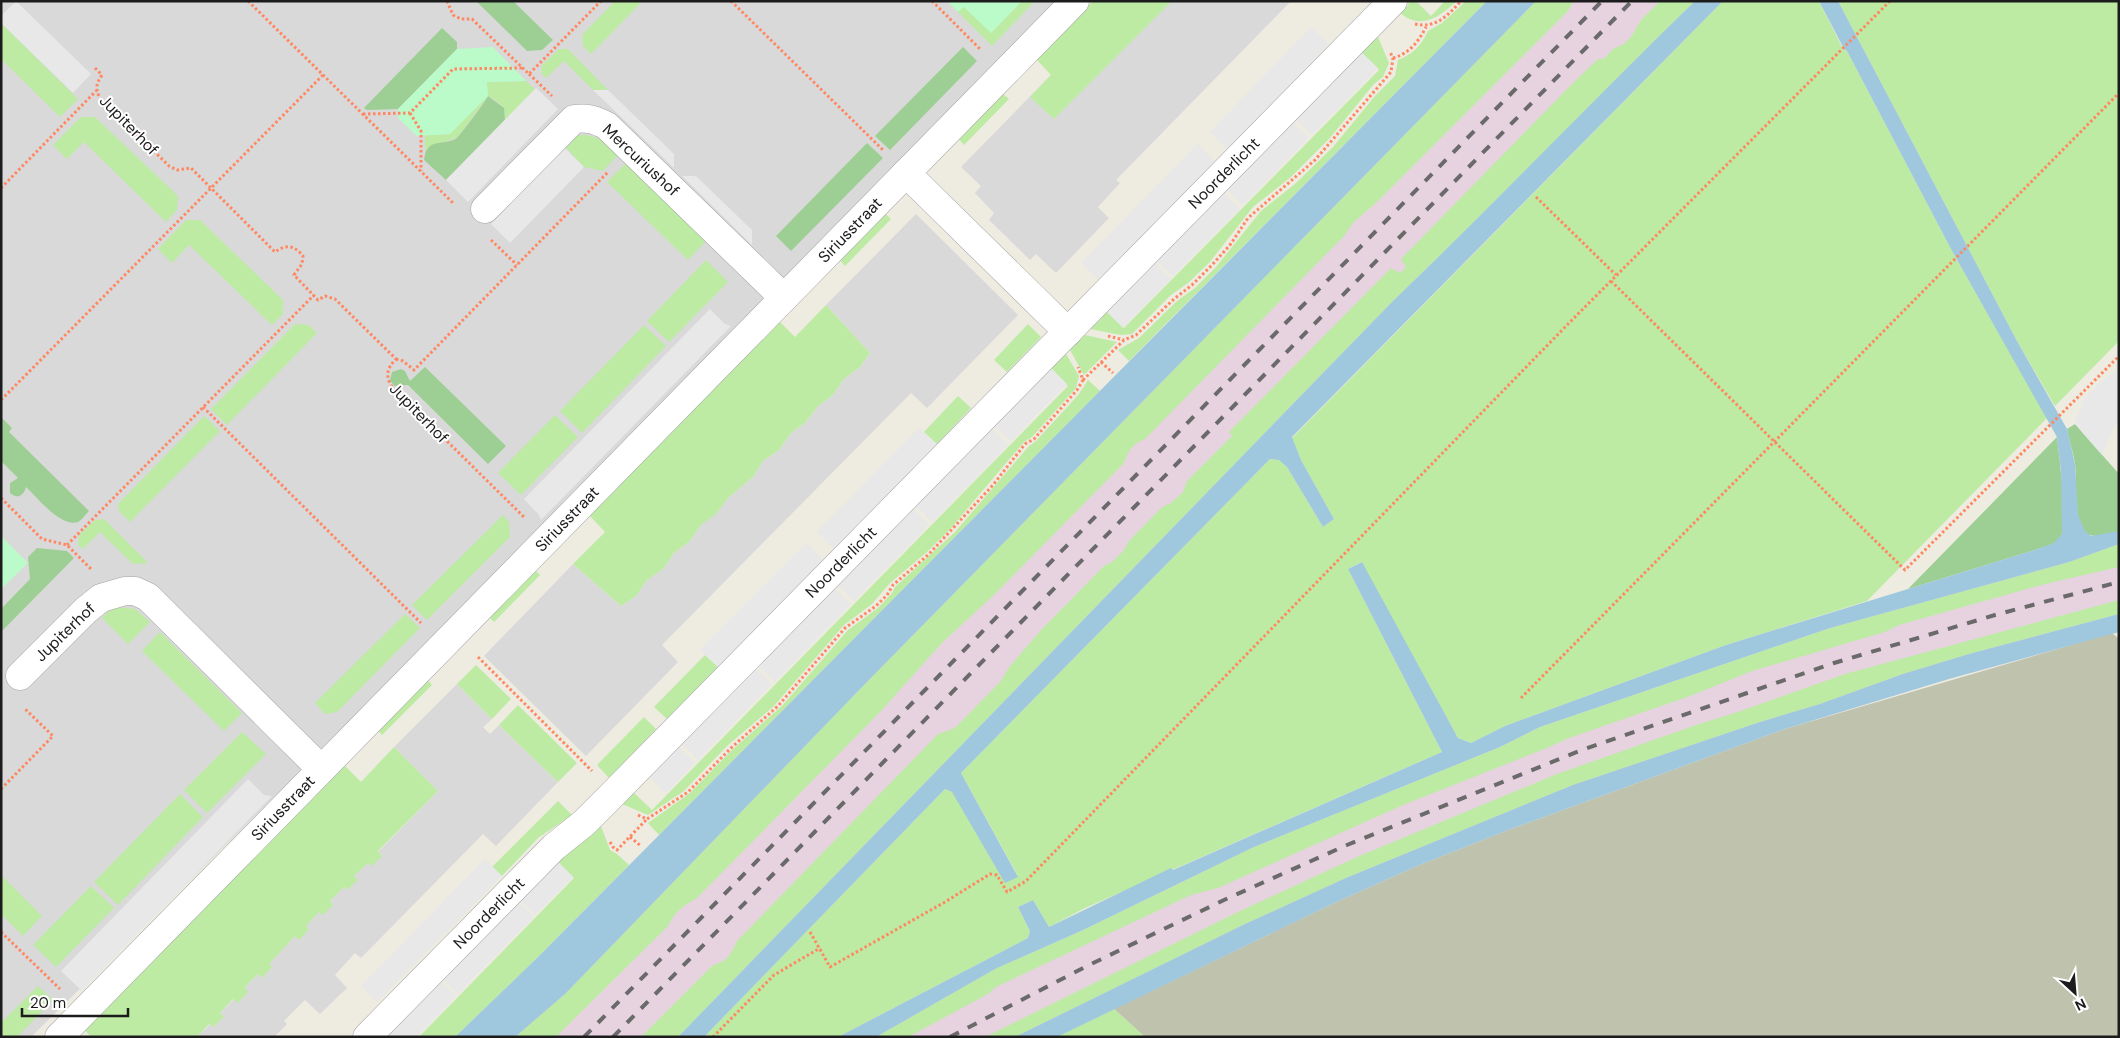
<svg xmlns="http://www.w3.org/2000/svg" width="2120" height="1038" font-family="'DM Sans',sans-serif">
<rect width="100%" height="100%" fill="#eeebe1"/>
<g fill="#dad9d9">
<polygon points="1,1 1063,1 452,621 31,1037 1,1037"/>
<polygon points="1093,1 1291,1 1116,180 1120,183 1098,207 1109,218 1056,273 1036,254 1030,260 989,220 994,213 975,193 981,186 961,167 1051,75"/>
<polygon points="916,214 1018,315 927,408 911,393 662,645 678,662 586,756 484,656 573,564 621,606 636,596 647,580 663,569 674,553 690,541 701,525 716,513 728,498 753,477 763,461 779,450 790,434 806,422 818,406 833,395 844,379 860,367 870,353 826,305"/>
<polygon points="457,684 492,719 483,727 490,734 499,725 558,782 496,846 483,834 361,958 355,953 335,975 347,988 320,1014 305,1000 284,1021 287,1024 274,1037 197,1037 210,1024 213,1027 223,1016 220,1013 234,999 238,1002 247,992 245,987 258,974 261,977 272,967 268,964 295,936 309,929 305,926 319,912 333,905 330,901 344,887 347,890 357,880 354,876 368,862 382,855 378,852 438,791 394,747"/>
</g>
<g fill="#e7d2e0">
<polygon points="1536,1 1695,1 1393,301 678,1037 506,1037 863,686"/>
<polygon points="2119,544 2119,614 1760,722 1623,769 1015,1037 876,1037 995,969 1736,661 1830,628 2069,562"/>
</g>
<polygon fill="#bfc2ac" points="2112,633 2119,639 2119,1037 1145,1037 1114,1009 1332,904 1417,866 1508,830 1785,729"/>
<g fill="#bdeba4">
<polygon points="615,1 643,1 591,54 583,46 582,35"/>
<polygon points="947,1 1035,1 992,46"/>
<polygon points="1093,1 1172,1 1054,119 1030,97 1051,75 1036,59"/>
<path d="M1409,1h7l15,15 14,-15h12c-17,15 -35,30 -57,12l8,-8z"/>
<path d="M1466,1h21l-358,360 -11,-11 21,-12 38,-37 18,-13 21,-21 45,-56 34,-27 38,-37 42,-51 20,-20 3,-16c15,-6 23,-14 30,-29l14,-8z"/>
<path d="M1536,1h38l-6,10 -190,190 -25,22 -9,13 -199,203c-11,4 -18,12 -21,24l-129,131 -53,49 -61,68 -185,188c-14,7 -21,13 -28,27l-112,111h-41l50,-43 298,-308z"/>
<path d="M1660,1h35c-101,99 -200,202 -302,300l-715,736h-37l72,-72c14,-3 19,-12 24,-24l201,-207 17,-6 45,-46 10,-16 32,-37 62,-63 8,-4 12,-12 5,-9 33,-34 9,-4 12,-11 4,-11 45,-45 -3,-4 162,-164 9,5 6,-6 -5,-8 169,-173 28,-27h6l9,-10 11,-5 7,-7 10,-17z"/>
<polygon points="1723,1 1819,1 1843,49 1847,51 1951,249 2047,418 1867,601 1726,645 1505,726 1471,743 1458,738 1361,562 1348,569 1442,752 1085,908 1049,927 1033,900 1018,907 1030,931 1028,938 838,1037 704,1037 945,789 952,792 1018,876 961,773 1270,459 1279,460 1287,467 1323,527 1334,519 1301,460 1292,438"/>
<polygon points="1838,1 2119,1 2119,341 2055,406 2017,341"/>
<polygon points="1,23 78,99 60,117 1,59"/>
<polygon points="1378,37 1389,63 1383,77 1374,84 1329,139 1291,177 1253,207 1209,263 1188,283 1171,295 1132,334 1121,335 1090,329 1102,318 1100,316 1105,310 1124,328 1379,70 1360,51"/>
<polygon points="559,49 568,49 608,90 593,90 564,61 546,78 542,74 541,66"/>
<path d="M526,81l9,8 -30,31c2,-12 -7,-19 -17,-24l-30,41 -31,11 -2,4v-17l25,-1 37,-52z"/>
<polygon points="1002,93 1009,99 964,145 958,138"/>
<polygon points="81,117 95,117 178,196 177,210 166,222 84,142 67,159 53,145"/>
<path d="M580,135c18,-1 26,8 38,20l-15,16 -19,-4 -20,-21 10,-9z"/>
<polygon points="626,163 706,241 688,260 607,182"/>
<polygon points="884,212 891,219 845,266 839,259"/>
<polygon points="186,220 200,220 283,300 283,314 272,325 189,245 172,263 158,249"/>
<polygon points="706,260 728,282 669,342 647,321"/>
<polygon points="826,305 870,353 860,367 844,379 833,395 818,406 806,422 790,434 779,450 763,461 753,477 728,498 716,514 701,525 690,541 674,553 663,569 647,580 636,596 621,606 573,564 605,532 588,514 778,320 795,337"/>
<polygon points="295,324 309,325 317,333 227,425 211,409"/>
<polygon points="1028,324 1041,337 1007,372 994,360"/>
<polygon points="644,325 666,346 582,433 560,411"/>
<polygon points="1085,335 1117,342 1084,375 1070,350"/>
<polygon points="1066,354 1079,376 1076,388 1032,437 1024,442 951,528 927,552 890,583 872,604 844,625 774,706 728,745 684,791 648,815 622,804 633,792 652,810 1068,386 1049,366 1056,361 1057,363"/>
<polygon points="1088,380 1100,391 659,835 648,823 690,793 732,750 782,706 848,630 878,608 892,593 895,587 955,532 1029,446 1036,441 1079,394"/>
<polygon points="958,396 971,408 937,444 924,432"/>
<polygon points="555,415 578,437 521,495 498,473"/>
<polygon points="204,416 220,431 130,522 119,511 118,504"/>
<polygon points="503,515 509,522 510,537 427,620 412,605"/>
<polygon points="104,519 148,563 133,564 100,532 83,549 78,545 79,535 95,520"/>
<polygon points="2119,544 2119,567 2045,584 1899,625 1885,632 1752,671 1690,696 1569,738 1547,748 1403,805 1218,888 1191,895 996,987 988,994 908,1037 876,1037 995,969 1081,931 1254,847 1500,747 1540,727 1830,628 2069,562"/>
<polygon points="534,569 540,575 494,622 487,615"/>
<polygon points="2119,600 2119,614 1969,654 1903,674 1820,704 1760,722 1573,785 1346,878 1243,925 1015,1037 985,1037 1240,911 1357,857 1557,774 1696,725 1738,712 1845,674"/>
<polygon points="118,607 135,609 150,622 128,644 102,618 108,612"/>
<polygon points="405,614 420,628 337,712 325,714 315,703"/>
<polygon points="160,632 242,713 224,731 142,651"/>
<polygon points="705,655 718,667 667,719 654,707"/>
<polygon points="476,665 511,699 492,719 457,684"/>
<polygon points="426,678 432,685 382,735 376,729"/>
<polygon points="518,705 577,763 558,782 499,725"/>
<polygon points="644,717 656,729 609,778 597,765"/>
<polygon points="242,732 266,754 207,813 184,790"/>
<polygon points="394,747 438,791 378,851 382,856 372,866 368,863 354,876 358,880 347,890 344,887 330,901 333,905 323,915 319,912 306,926 309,929 299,940 295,936 269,964 272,967 262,978 258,974 245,987 248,992 238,1003 233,999 220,1013 224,1017 213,1027 209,1024 197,1037 91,1037 83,1028 343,764 361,782"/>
<polygon points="180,794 203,817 118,905 94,882"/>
<polygon points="558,801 572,815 538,838 502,876 492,867"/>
<polygon points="601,826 610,850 617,854 629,865 539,956 455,1037 419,1037 574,878 555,859"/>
<polygon points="1,875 42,916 23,936 1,914"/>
<polygon points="91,886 114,908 56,967 33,945"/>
<polygon points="38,986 53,1000 17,1037 1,1037 1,1023"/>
<polygon points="1114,1009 1145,1037 1057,1037"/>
</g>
<g fill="#9dcf94">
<polygon points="476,1 513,1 553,40 542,50 527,51"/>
<polygon points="442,28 457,42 457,49 398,109 367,110 364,108"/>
<polygon points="963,47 977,61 890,150 875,136"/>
<path d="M488,96l16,12 1,12 -59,60 -22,-20c3,-24 19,-13 33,-22 3,-3 29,-37 31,-42z"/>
<polygon points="867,143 883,158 791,251 776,236"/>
<polygon points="425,367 506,446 488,464 408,385 394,386 390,380 392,372 401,369 405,371 410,381"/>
<path d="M1,417l11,11 -3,4 80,79c-3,3 -7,9 -11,11 -17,6 -41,-25 -52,-35 -2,8 -8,13 -16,6v-10l8,-5 -17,-17z"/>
<path d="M2075,424l44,50v57c-8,2 -23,8 -31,3 -16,-10 -11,-54 -13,-71 -2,-11 -6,-23 -8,-34z"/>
<path d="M2057,437c2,18 11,85 4,99 -4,8 -13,10 -20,12l-133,41z"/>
<polygon points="37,548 67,551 74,558 1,632 1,609 30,579 28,557"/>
</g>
<g fill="#bafbc9">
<polygon points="947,1 1022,1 991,33 964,7 958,12"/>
<polygon points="493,47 526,81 487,82 488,96 450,134 417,136 398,118 398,109 457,49"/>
<polygon points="1,536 28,563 1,589"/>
</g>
<g fill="#e8e8e8">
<polygon points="16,1 91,74 73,93 1,23 1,16"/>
<polygon points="1311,27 1329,44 1227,149 1210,132"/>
<polygon points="1360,51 1378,68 1312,135 1294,118"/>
<polygon points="536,88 558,109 468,202 446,180"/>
<polygon points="593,90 608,90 674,154 674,168"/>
<polygon points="1291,121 1309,138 1243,205 1225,188"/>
<polygon points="1198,144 1215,161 1098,280 1081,263"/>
<polygon points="565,148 584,167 510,243 491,224"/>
<polygon points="682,176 696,176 752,230 752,245"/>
<polygon points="1222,191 1240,209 1173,276 1155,259"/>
<polygon points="1153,261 1171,279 1123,328 1105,310"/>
<polygon points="710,309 725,324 731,326 541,520 539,515 524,499"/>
<polygon points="1049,366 1067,384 1011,441 993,424"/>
<polygon points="2119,368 2119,422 2114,427 2102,455 2075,424 2084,399 2100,383"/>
<polygon points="990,427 1008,445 932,522 914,504"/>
<polygon points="919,428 937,444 834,548 817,532"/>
<polygon points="911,507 929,525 854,601 836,584"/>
<polygon points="806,543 823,560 718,667 700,650"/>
<polygon points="833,587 851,604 775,682 757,664"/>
<polygon points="755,667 772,684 698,760 680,742"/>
<polygon points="678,746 695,763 666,793 648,775"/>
<polygon points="248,779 264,795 272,796 80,992 80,989 61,971"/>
<polygon points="485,859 502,876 377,1002 361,986"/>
<polygon points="555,859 573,877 535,915 518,897"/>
<polygon points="515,899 534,917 458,994 440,977"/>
<polygon points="438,979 456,996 416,1037 381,1037"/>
</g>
<g fill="#9fc7de">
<polygon points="1487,1 1536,1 863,686 565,994 515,1037 455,1037 539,956"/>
<path d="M1695,1h28l-431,436 9,23 33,59 -11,8 -36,-60 -8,-7 -9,-1 -309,314 57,104 -13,6 -53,-91 -7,-3 -241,248h-26l715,-736c102,-98 200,-201 302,-300z"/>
<polygon points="1819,1 1838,1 2017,341 2067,429 2075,464 2078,515 2085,531 2091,536 2119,531 2119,544 2069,562 1830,628 1540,727 1500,747 1254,847 1081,931 995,969 876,1037 838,1037 1028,938 1030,931 1018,907 1033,900 1049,927 1171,868 1173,870 1442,752 1348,569 1362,562 1458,738 1471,743 1505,726 1726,645 2041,548 2054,543 2062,534 2061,471 2057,437 1951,249 1847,51 1844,49"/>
<polygon points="2119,614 2119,632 1949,679 1785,729 1508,830 1417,866 1332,904 1057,1037 1015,1037 1243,925 1346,878 1573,785 1760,722 1820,704 1903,674 1969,654"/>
</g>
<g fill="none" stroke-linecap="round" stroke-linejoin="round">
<defs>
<g id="minor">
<polyline points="906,173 1068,332"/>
<path d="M485,209l89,-90c13,-2 22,1 33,7l177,172"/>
<polyline points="20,676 86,610 101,598 125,591 135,591 148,597 321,769"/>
<polyline points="59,1037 1075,1"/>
<polyline points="367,1037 554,847 584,823 610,797 1393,1"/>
</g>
</defs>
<use href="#minor" stroke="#a3a3a3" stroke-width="29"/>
<g stroke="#ff8761" stroke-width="3" stroke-dasharray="2.5 2.5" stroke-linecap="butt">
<polyline points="248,1 454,204"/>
<polyline points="447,1 453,15 461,19 472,19 529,74 601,1"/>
<polyline points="731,1 884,151"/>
<polyline points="932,1 981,50"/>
<path d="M1415,24c21,5 33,-9 46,-23"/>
<path d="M1393,58c16,-4 26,-17 33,-31"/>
<path d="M95,68l7,7c-6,9 -7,14 -2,23l69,68 8,4 14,-2 84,84c11,-8 19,-7 28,4l-1,8 -8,11 24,25 7,-4 10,3 61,60c-9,9 -11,17 -4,28l133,131"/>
<polyline points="529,74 552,96"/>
<polyline points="410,113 421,131 421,171"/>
<polyline points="363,114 410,113 453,69 522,68"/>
<polyline points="1,188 96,91"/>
<polyline points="1536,197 1616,275"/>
<polyline points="491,240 517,265"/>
<polyline points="1611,281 1905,570 2119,356"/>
<polyline points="1108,336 1124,340"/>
<polyline points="396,359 403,361 414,370 608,172"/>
<polyline points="1101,362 1113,373"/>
<polyline points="1083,380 1124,340 1136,335 1174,299 1192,285 1212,265 1230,245 1248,218 1315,160 1391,72 1393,58 1390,52"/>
<polyline points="1,400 323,75"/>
<polyline points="203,407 421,623"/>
<polyline points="1,498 42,539 67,545 91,569"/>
<polyline points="67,545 314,295"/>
<polyline points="478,657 592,771"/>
<polyline points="1521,698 2119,93"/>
<polyline points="1,789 53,736 24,708"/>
<polyline points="638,815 647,819 688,792 731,748 778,706 845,628 876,606 887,595 893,585 929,554 993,485 1025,444 1034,439 1077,390 1083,380 1078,367"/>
<polyline points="630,837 641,846"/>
<polyline points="610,842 613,847 617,850 647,819"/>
<polyline points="1,932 60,989"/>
<polyline points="810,932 830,967 945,902 990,874 997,875 1007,892 1026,881 1570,322 1890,1"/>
<polyline points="713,1037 774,975 820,948"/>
</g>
<use href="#minor" stroke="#fff" stroke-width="28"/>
<g stroke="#6a6a6a" stroke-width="4" stroke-dasharray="10 10" stroke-linecap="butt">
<polyline points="584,1037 1602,1"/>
<polyline points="613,1037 1632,1"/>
<polyline points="950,1037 1087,966 1224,900 1347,845 1579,751 1834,663 1995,615 2119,582"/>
</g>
</g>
<g text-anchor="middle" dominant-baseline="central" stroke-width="4" stroke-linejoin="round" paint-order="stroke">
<g font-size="16" fill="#1c1c1c" stroke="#fff">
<text transform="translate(129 125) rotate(46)">Jupiterhof</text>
<text transform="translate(641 160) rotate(43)">Mercuriushof</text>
<text transform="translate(1224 173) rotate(-45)">Noorderlicht</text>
<text transform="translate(850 230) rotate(-46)">Siriusstraat</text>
<text transform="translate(419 413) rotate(46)">Jupiterhof</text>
<text transform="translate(567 519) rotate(-46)">Siriusstraat</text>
<text transform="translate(841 562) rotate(-45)">Noorderlicht</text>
<text transform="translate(65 632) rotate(-44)">Jupiterhof</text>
<text transform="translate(283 808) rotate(-46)">Siriusstraat</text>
<text transform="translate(489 913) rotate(-45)">Noorderlicht</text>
</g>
</g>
<rect width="2120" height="1038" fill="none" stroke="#1c1c1c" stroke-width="5"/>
<g transform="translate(2075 993) rotate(154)" stroke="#ffffff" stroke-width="4" paint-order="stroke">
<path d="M0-4L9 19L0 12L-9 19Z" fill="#1c1c1c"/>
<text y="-8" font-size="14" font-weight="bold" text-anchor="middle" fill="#1c1c1c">N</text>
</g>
<path d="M22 1008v8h106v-8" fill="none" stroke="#1c1c1c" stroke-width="2.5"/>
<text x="30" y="1008" font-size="15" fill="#1c1c1c" stroke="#ffffff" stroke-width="4" paint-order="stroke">20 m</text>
</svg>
